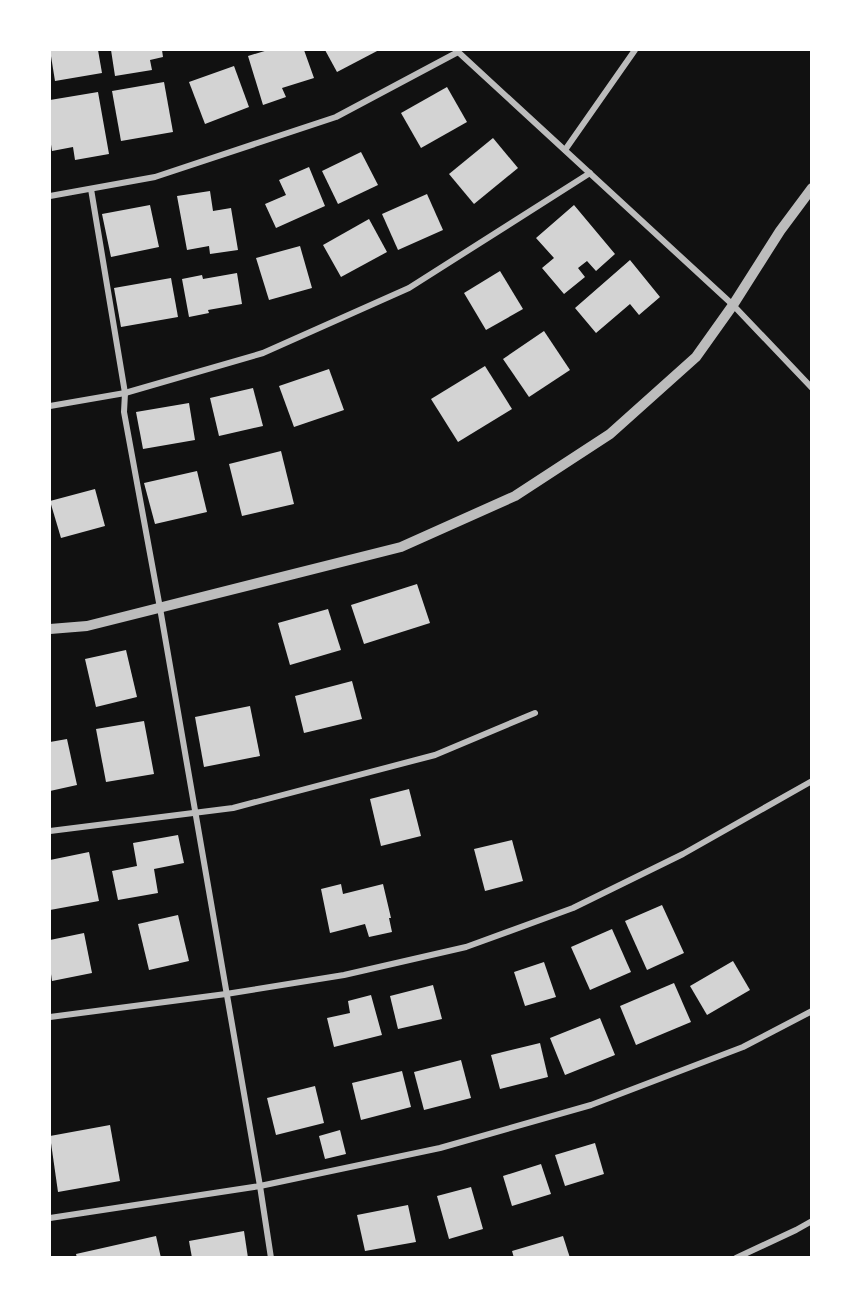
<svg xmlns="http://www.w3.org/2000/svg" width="861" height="1307" font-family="Montserrat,sans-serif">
<rect width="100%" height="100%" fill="#111"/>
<g fill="#d3d3d3">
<polygon points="50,50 98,50 102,73 55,81"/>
<polygon points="111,50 162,50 163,57 150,60 152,70 115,76"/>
<polygon points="268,50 304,50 314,78 282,88 286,97 263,105 248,56"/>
<polygon points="325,50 379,50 337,72"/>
<polygon points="234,66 249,107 205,124 189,82"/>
<polygon points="164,82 173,132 121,141 112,91"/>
<polygon points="447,87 467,122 421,148 401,113"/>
<polygon points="98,92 109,154 75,160 73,147 52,151 50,138 50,100"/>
<polygon points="493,138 518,168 474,204 449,174"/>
<polygon points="361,152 378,185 338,204 322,171"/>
<polygon points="309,167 325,206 276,228 265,204 286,195 279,180"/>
<polygon points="210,191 213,211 231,208 238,250 210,254 209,246 187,250 177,196"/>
<polygon points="427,194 443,230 398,250 382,214"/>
<polygon points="150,205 159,247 111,257 102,214"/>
<polygon points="574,205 615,254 596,271 587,261 578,268 585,277 564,294 542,268 554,258 536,238"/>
<polygon points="369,219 387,252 341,277 323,245"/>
<polygon points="300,246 312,288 269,300 256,258"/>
<polygon points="630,260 660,297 639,315 630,304 596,333 575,308"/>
<polygon points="500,271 523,309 486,330 464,293"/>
<polygon points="237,273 242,304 208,310 209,313 189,317 182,279 202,275 203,279"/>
<polygon points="171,278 178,317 121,327 114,288"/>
<polygon points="544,331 570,370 529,397 503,359"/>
<polygon points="485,366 512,409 458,442 431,399"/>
<polygon points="329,369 344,410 294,427 279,386"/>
<polygon points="253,388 263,426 219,436 210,398"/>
<polygon points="189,403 195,440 143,449 136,412"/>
<polygon points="281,451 294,504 242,516 229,464"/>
<polygon points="197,471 207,512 155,524 144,483"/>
<polygon points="95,489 105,526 61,538 50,501"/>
<polygon points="417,584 430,623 364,644 351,605"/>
<polygon points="328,609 341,650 290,665 278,623"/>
<polygon points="126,650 137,697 96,707 85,659"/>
<polygon points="352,681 362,719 304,733 295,696"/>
<polygon points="250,706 260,756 204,767 195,717"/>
<polygon points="144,721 154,774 106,782 96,729"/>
<polygon points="67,739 77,785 50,791 50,742"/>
<polygon points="409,789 421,836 381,846 370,799"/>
<polygon points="178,835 184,863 154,869 158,893 118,900 112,871 137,866 133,843"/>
<polygon points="512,840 523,881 485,891 474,849"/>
<polygon points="89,852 99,901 50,910 50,860"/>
<polygon points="341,884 343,894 383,884 391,918 389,918 392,932 369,937 365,924 330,933 321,889"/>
<polygon points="662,905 684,953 647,970 625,921"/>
<polygon points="178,915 189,961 149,970 138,924"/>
<polygon points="612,929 631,972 590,990 571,947"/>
<polygon points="84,933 92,973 52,981 50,967 50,940"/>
<polygon points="733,961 750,990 707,1015 690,986"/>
<polygon points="544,962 556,997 525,1006 514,972"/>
<polygon points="674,983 691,1022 636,1045 620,1006"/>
<polygon points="433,985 442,1019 398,1029 390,996"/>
<polygon points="371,995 382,1035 334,1047 327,1018 350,1013 348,1001"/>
<polygon points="600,1018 615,1055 565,1075 550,1038"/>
<polygon points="540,1043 548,1077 500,1089 491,1055"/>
<polygon points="461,1060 471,1098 424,1110 414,1072"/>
<polygon points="402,1071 411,1107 361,1120 352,1083"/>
<polygon points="315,1086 324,1123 276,1135 267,1098"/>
<polygon points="110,1125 120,1181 58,1192 50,1136"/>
<polygon points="340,1130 346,1154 325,1159 319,1136"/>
<polygon points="595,1143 604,1174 565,1186 555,1155"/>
<polygon points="541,1164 551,1194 512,1206 503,1176"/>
<polygon points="471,1187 483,1229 449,1239 437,1196"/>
<polygon points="408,1205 416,1242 365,1251 357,1215"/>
<polygon points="244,1231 248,1258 192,1258 189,1241"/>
<polygon points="156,1236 161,1258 77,1258 76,1254"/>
<polygon points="563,1236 570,1258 514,1258 512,1251"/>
</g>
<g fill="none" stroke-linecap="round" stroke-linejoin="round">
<g stroke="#bcbcbc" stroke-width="6">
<polyline points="456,50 733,305 812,388"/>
<polyline points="565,150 635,50"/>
<polyline points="91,189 125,393 124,412 160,608 260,1186 271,1258"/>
<polyline points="50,196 155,177 336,117 458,52"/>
<polyline points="50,406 125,393 263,353 409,288 590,173"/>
<polyline points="50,831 233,808 435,755 535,713"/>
<polyline points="50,1017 226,994 344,975 466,947 573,908 683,854 812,781"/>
<polyline points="50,1218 260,1186 440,1148 591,1105 743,1047 812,1011"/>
<polyline points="736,1258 796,1230 812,1221"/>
</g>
<polyline stroke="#bcbcbc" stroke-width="10" points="50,629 87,626 401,547 515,496 610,434 696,357 733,305 780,231 812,188"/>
</g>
<rect width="861" height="1307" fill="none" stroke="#ffffff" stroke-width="102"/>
</svg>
